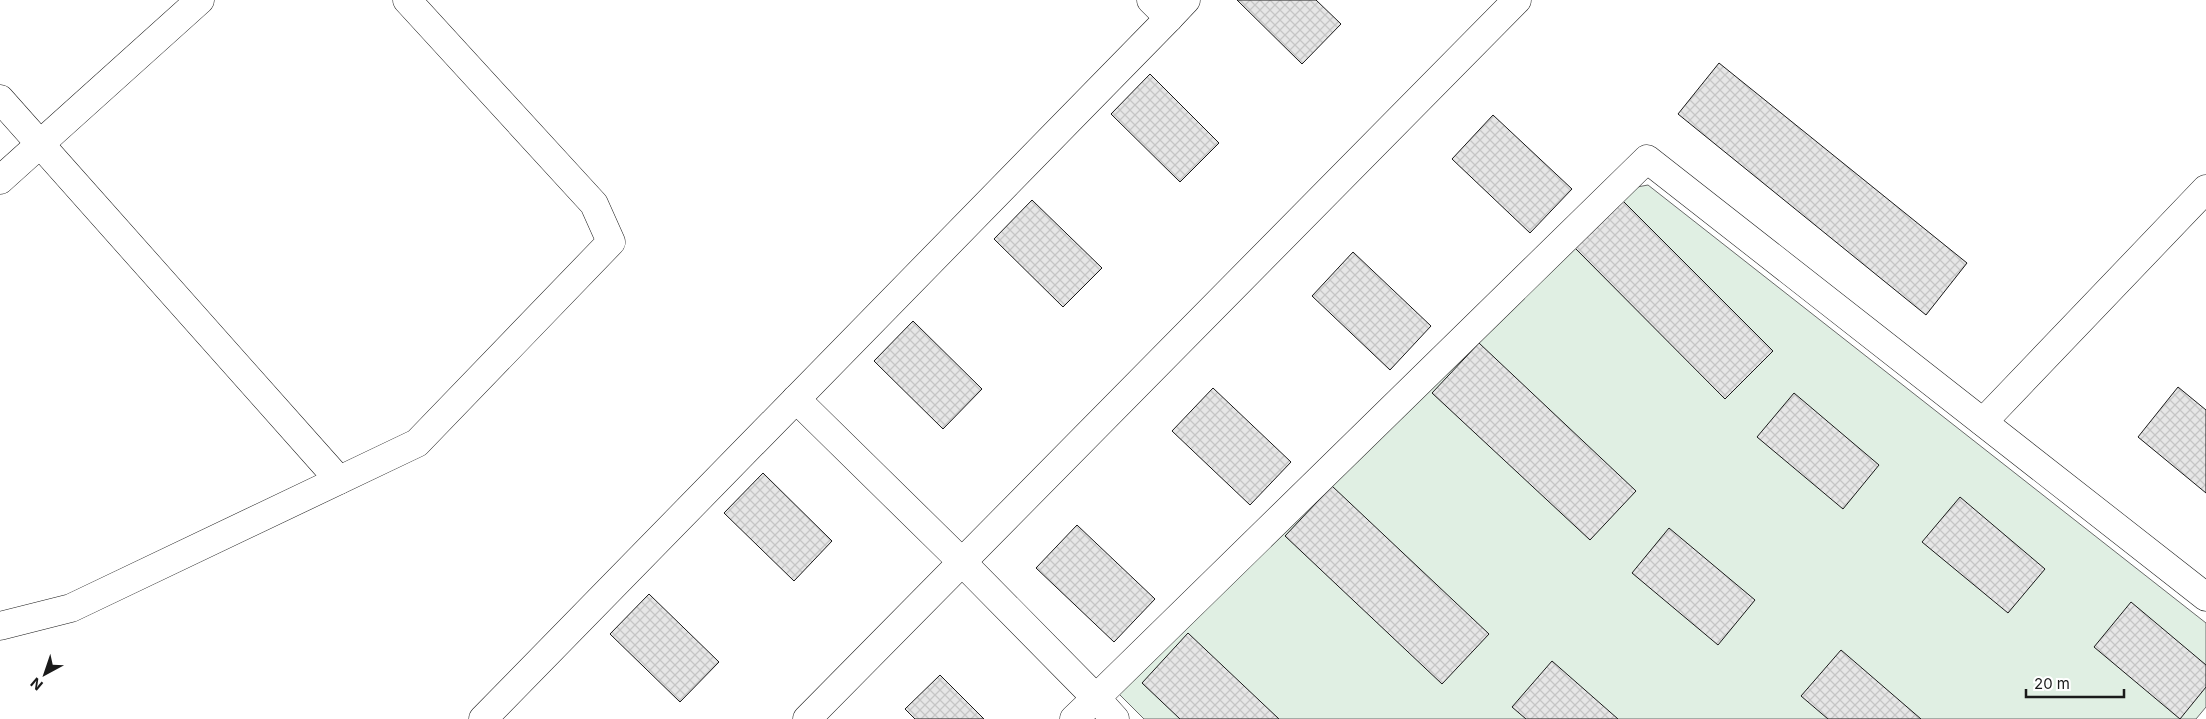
<svg xmlns="http://www.w3.org/2000/svg" width="2206" height="719" font-family="Inter,sans-serif">
<defs>
<pattern id="building-cross-hatch" width="8" height="8" patternUnits="userSpaceOnUse" patternTransform="scale(1.25)"><rect width="8" height="8" fill="#e6e6e6"/><path d="M0 0l8 8M0 8l8-8" fill="none" stroke="#c5c5c5"/></pattern>
</defs>
<rect width="100%" height="100%" fill="#fff"/>
<polygon fill="#e0efe3" stroke="#6a6a6a" points="1648,185 2206,623 2206,707 2196,719 1144,719 1119,694 1626,189"/>
<g fill="url(#building-cross-hatch)" stroke="#1a1a1a">
<polygon points="1237,0 1316,0 1341,24 1302,64"/>
<polygon points="1719,63 1967,263 1926,315 1678,114"/>
<polygon points="1150,74 1219,143 1180,182 1111,114"/>
<polygon points="1493,115 1572,189 1530,233 1452,159"/>
<polygon points="1620,198 1773,351 1725,399 1573,246"/>
<polygon points="1032,200 1102,268 1063,307 994,239"/>
<polygon points="1353,252 1431,326 1390,370 1312,296"/>
<polygon points="913,321 982,389 943,429 874,361"/>
<polygon points="1479,343 1636,491 1590,540 1432,393"/>
<polygon points="2178,387 2206,410 2206,493 2138,437"/>
<polygon points="1213,388 1291,462 1250,505 1172,431"/>
<polygon points="1794,393 1879,465 1843,509 1757,437"/>
<polygon points="763,473 832,541 794,581 724,513"/>
<polygon points="1332,486 1489,634 1442,684 1285,536"/>
<polygon points="1960,497 2045,569 2008,613 1922,542"/>
<polygon points="1077,525 1155,599 1114,642 1036,568"/>
<polygon points="1669,528 1755,600 1718,645 1632,573"/>
<polygon points="649,594 719,662 680,702 610,634"/>
<polygon points="2131,602 2206,665 2206,687 2180,719 2094,647"/>
<polygon points="1188,633 1279,719 1180,719 1142,683"/>
<polygon points="1841,650 1921,719 1828,719 1801,696"/>
<polygon points="1552,661 1618,719 1526,719 1512,707"/>
<polygon points="940,675 984,719 915,719 905,709"/>
</g>
<g fill="none" stroke-linecap="round" stroke-linejoin="round">
<defs>
<g id="minor">
<polyline points="1151,0 1169,18 1186,0"/>
<polyline points="0,99 339,480"/>
<polyline points="0,180 200,0"/>
<polyline points="796,399 962,562 1096,698 1074,719"/>
<polyline points="1983,422 2206,189"/>
<polyline points="0,626 71,608 417,443 611,242 594,204 407,0"/>
<polyline points="483,719 1169,18"/>
<polyline points="807,719 1517,0"/>
<polyline points="1115,719 1096,698 1647,159 2206,597"/>
</g>
</defs>
<use href="#minor" stroke="#1a1a1a" stroke-width="29"/>
<use href="#minor" stroke="#fff" stroke-width="28"/>
</g>
<g transform="translate(45 674) rotate(220)" stroke="#ffffff" stroke-width="4" paint-order="stroke">
<path d="M0-4L9 19L0 12L-9 19Z" fill="#1a1a1a"/>
<text y="-8" font-size="14" font-weight="bold" text-anchor="middle" fill="#1a1a1a">N</text>
</g>
<path d="M2026 689v8h98v-8" fill="none" stroke="#1a1a1a" stroke-width="2.5"/>
<text x="2034" y="689" font-size="15" fill="#1a1a1a" stroke="#ffffff" stroke-width="4" paint-order="stroke">20 m</text>
</svg>
